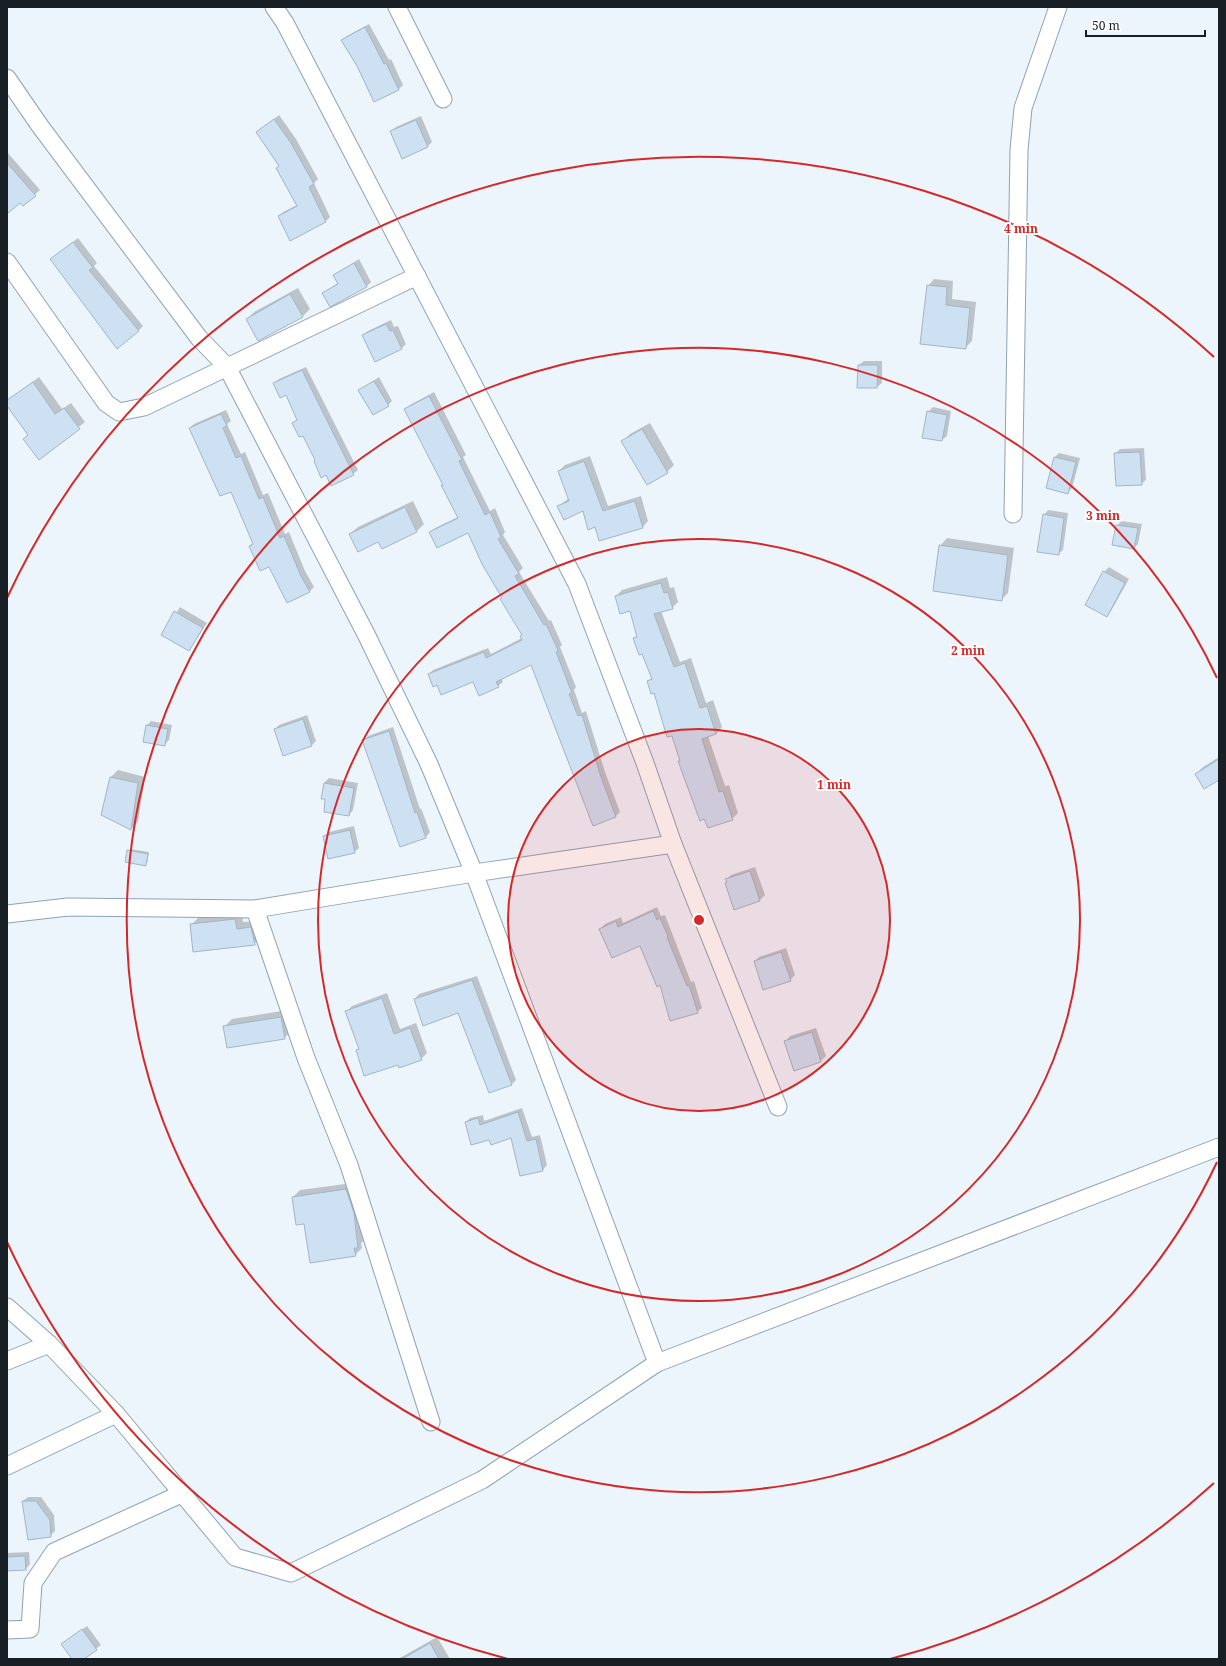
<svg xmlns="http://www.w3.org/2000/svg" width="1226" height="1666" font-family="'Noto Serif',serif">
<rect width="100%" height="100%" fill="#edf5fc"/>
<g fill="#0003">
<polygon points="369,24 389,60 391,59 403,85 399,89 374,101 357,66 342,41 347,36"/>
<polygon points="279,115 296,139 318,179 314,183 330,217 326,221 290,239 279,216 283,212 297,205 280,165 257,132"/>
<polygon points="421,116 432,142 428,146 403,157 391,131 396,127"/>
<polygon points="7,152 40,190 23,205 20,202 7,213"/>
<polygon points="78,238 97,263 94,266 143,326 138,331 56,255"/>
<polygon points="359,259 371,282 367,286 330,306 323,293 338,283 334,275"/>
<polygon points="934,279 953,281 952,299 976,302 972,341 965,348 928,286"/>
<polygon points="298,288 310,309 303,316 247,319 254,312"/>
<polygon points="391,320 394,327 398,326 406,344 402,348 375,361 363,335 368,331"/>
<polygon points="864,361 882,361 882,383 877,387 859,365"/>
<polygon points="306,367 358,470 353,474 327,474 316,459 303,434 293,423 298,418 287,393 274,383 279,379"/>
<polygon points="39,377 62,409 71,403 85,422 39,458 24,439 28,435 7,404 7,401"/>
<polygon points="379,377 392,401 388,405 360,390"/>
<polygon points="434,392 466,455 463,457 490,511 495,508 505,532 503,535 523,568 519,572 549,621 551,620 562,645 560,647 576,687 574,690 582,713 586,711 605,772 620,812 616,816 531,663 501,678 503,682 498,686 473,680 437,684 429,674 433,670 488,648 491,654 522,638 523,635 468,531 430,533 435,528 458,517 444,484 405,409 410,405"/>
<polygon points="933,407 951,411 947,436 942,440 928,412"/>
<polygon points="226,410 231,421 227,424 241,454 245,452 263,495 268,493 285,534 289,532 305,571 314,587 310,591 287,602 270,566 250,546 254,543 231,490 190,428 194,424"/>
<polygon points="650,423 674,465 667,472 623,441 630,434"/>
<polygon points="1144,448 1146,480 1141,484 1115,454 1120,449"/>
<polygon points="1059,453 1080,458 1072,488 1067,493 1047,487 1055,457"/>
<polygon points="590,456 608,506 641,496 648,521 643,527 600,540 596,526 583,510 559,506 569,498 559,471 565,465"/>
<polygon points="413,501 424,524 417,531 382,548 379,541 350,534 358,527"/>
<polygon points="1048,510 1068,513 1063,550 1058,554 1044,515"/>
<polygon points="1121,521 1142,524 1138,544 1134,548 1117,526"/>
<polygon points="947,538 1014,548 1008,593 1001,600 940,546"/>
<polygon points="1109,567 1129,579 1111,611 1107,616 1104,572"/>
<polygon points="667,577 670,588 674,587 678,602 672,608 661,611 680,662 691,658 706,703 713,700 722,727 716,734 708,736 725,786 729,785 738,813 732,819 679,762 681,760 673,734 648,681 652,678 643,653 634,638 638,635 631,609 616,596 622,590"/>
<polygon points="180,607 207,623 189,650 162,634"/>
<polygon points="307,715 316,741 312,745 275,729 279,725"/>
<polygon points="151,721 172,725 169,740 164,745 146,726"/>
<polygon points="393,727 420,809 421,808 430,832 426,837 401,846 363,741 368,736"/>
<polygon points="1219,757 1219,779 1196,774 1203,767"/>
<polygon points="118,770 145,777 138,822 131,829 111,777"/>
<polygon points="329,778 358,783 353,810 349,815 327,799 322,798 324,783"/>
<polygon points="354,826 359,848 354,852 324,836 329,832"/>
<polygon points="130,849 149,852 147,863 145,865 128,851"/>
<polygon points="755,867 765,895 760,900 735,908 726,880 731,875"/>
<polygon points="657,907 661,916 665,915 691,982 694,981 702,1008 697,1012 661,984 641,944 600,929 605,924 621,917 623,923"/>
<polygon points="242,912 243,922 258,921 261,937 254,944 191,925 198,918"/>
<polygon points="786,948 795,975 790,980 755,961 759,957"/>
<polygon points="477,976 516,1080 512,1084 459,1012 415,999 419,994"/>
<polygon points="387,993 400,1029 416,1023 427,1053 421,1059 398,1064 357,1050 359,1048 346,1012 352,1006"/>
<polygon points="288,1010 292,1031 284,1038 225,1026 232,1019"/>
<polygon points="816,1028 826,1056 821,1061 794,1069 786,1041 790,1036"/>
<polygon points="522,1108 532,1137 540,1135 547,1165 543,1170 521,1175 512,1137 490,1139 466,1122 470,1118 483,1115 484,1121"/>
<polygon points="353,1183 365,1240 361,1243 362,1248 355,1255 305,1223 293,1197 300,1190"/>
<polygon points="28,1497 41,1497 54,1515 55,1531 50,1536 23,1501"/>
<polygon points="29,1552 30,1564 26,1569 7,1570 7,1553"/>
<polygon points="87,1626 101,1645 82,1659 73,1659 62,1644"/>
<polygon points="437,1637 450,1659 398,1659"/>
</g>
<g fill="#cee1f2" stroke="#a3b5c5">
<polygon points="365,27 384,64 386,63 399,90 374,102 357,66 341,40"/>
<polygon points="274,119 291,143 314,184 309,187 326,222 290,241 278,216 297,206 276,168 279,166 256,132"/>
<polygon points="416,120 428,147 402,159 390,131"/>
<polygon points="7,163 36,196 23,206 20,203 7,214"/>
<polygon points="73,242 93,268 89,270 139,331 117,349 50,259"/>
<polygon points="354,263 367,287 330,307 322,293 338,284 333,275"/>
<polygon points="927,285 947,287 946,305 970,308 966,349 920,344"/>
<polygon points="290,294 303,317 258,341 246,319"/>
<polygon points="386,324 390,331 393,330 402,349 375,362 362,335"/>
<polygon points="858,365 878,365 877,388 857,388"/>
<polygon points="302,370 354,475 331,486 326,475 321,478 314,461 315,460 303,436 299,437 292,423 297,420 286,395 280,398 273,383"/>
<polygon points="374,381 389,406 373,415 358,390"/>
<polygon points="33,382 55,414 64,408 80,429 39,460 23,439 28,435 7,406 7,400"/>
<polygon points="429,396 462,460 459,461 485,515 490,512 501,537 498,539 519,574 515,576 544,625 546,624 558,650 556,652 572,693 569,694 578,716 582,715 601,777 616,817 593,826 531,665 496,682 499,687 479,696 473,682 441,695 437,685 433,687 428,674 484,652 486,658 522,640 520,636 522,635 500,599 502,598 482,564 468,533 437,548 429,532 458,518 441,485 443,485 404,409"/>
<polygon points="927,411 947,415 942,441 922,438"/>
<polygon points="221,414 227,426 223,428 236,458 241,456 259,499 263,497 280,538 284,536 301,576 310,592 287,603 269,567 260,571 249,546 253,544 231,492 220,496 189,428"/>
<polygon points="642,429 668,473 647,485 621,441"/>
<polygon points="1140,452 1142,485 1116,486 1114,453"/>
<polygon points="1054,457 1076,462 1068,494 1046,488"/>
<polygon points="584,461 603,511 635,501 643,528 599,541 595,527 588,530 583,511 564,520 557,506 569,501 558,471"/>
<polygon points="405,507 417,532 382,549 378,542 358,552 349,534"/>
<polygon points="1043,514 1064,518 1059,555 1037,552"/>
<polygon points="1116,525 1138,528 1134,549 1112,545"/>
<polygon points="939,545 1008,555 1002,601 933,591"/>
<polygon points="1103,571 1125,583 1107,617 1085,605"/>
<polygon points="661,583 664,593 668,592 673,609 654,614 674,667 685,663 700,708 707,706 716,734 702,739 719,792 723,791 733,820 708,828 704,819 700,821 678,761 680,761 672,736 667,737 654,693 651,694 647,681 652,679 642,654 639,655 633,638 637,637 630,611 620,614 615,596"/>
<polygon points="174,611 203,628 189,651 161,635"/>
<polygon points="303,719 312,746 283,756 274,729"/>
<polygon points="146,725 168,729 165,746 143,742"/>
<polygon points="389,731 415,813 417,812 426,838 400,847 362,740"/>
<polygon points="1219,759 1219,780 1204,789 1195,774"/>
<polygon points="110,777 138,783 131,830 101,815"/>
<polygon points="324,783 354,788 349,816 324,812 325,799 321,799"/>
<polygon points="350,830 355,853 328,859 323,836"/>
<polygon points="127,850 148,854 146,866 125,862"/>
<polygon points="750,871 760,901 734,910 725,883 727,882 725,879"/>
<polygon points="653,911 657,920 660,918 668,936 667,937 687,986 689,985 698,1013 670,1021 660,985 657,987 640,946 612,958 599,929 616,921 618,927"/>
<polygon points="235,919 237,929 251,927 255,945 193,952 190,924"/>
<polygon points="781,952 791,981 763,990 754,961"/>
<polygon points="472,980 512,1085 489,1093 458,1013 423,1026 414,999"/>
<polygon points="382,998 394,1034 410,1028 422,1060 399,1068 398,1065 364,1076 356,1050 359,1049 345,1011"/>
<polygon points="281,1017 285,1039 227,1048 223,1026"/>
<polygon points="812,1032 821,1062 794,1071 784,1041"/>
<polygon points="518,1112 527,1141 536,1139 543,1171 520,1176 511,1138 491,1145 489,1140 471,1145 465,1122 478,1118 480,1125"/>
<polygon points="346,1189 354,1213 358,1248 354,1248 356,1256 310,1263 304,1224 296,1225 292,1197"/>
<polygon points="22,1501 36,1501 50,1520 51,1537 28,1540"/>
<polygon points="25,1556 26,1570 7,1571 7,1557"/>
<polygon points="82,1629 97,1650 84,1659 72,1659 61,1644"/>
<polygon points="430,1643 439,1659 402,1659"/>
</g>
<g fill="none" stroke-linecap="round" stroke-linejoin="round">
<defs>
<g id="minor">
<polyline points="274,7 285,23 577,584 645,763 673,844 778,1107"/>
<polyline points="397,7 443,99"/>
<polyline points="7,78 40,126 199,338 227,367 366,634 429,764 474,873 657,1363"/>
<polyline points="7,262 106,403 119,412 144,407 417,276"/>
<polyline points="1013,514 1019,150 1023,108 1058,7"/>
<polyline points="255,909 306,1058 349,1165 431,1422"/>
<polyline points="7,914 68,907 255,909 474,873 673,844"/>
<polyline points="7,1307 49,1344 116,1414 235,1557 291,1573 482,1480 657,1363 1219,1147"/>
<polyline points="7,1361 49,1344"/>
<polyline points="7,1466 116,1414"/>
<polyline points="7,1630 30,1629 33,1583 54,1552 181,1494"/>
</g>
</defs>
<use href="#minor" stroke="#90a2b1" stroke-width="19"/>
<use href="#minor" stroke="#fff" stroke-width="17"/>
</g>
<circle cx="699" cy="920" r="191" fill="#d62828" fill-opacity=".12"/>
<g fill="none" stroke="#d62828" stroke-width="2">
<circle cx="699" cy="920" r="191"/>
<circle cx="699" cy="920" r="381"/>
<path d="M1217 1162A572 572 0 1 1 1217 678"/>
<path d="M1214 1483A763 763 0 0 1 890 1659M508 1659A763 763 0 0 1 7 1242M7 598A763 763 0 0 1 1214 357"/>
</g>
<circle cx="699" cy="920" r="6" fill="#d62828" stroke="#fff" stroke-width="2"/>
<g font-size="12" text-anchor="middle" font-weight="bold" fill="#d62828" stroke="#fff" stroke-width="4" stroke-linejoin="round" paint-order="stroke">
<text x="1021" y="233">4 min</text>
<text x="1103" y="520">3 min</text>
<text x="968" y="655">2 min</text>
<text x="834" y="789">1 min</text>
</g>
<rect width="1226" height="1666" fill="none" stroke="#181f25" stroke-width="16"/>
<path d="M1086 30v6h119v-6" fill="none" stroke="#181f25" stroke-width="2"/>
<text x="1092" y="30" font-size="12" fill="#181f25" stroke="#ffffff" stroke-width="3" paint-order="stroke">50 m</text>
</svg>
